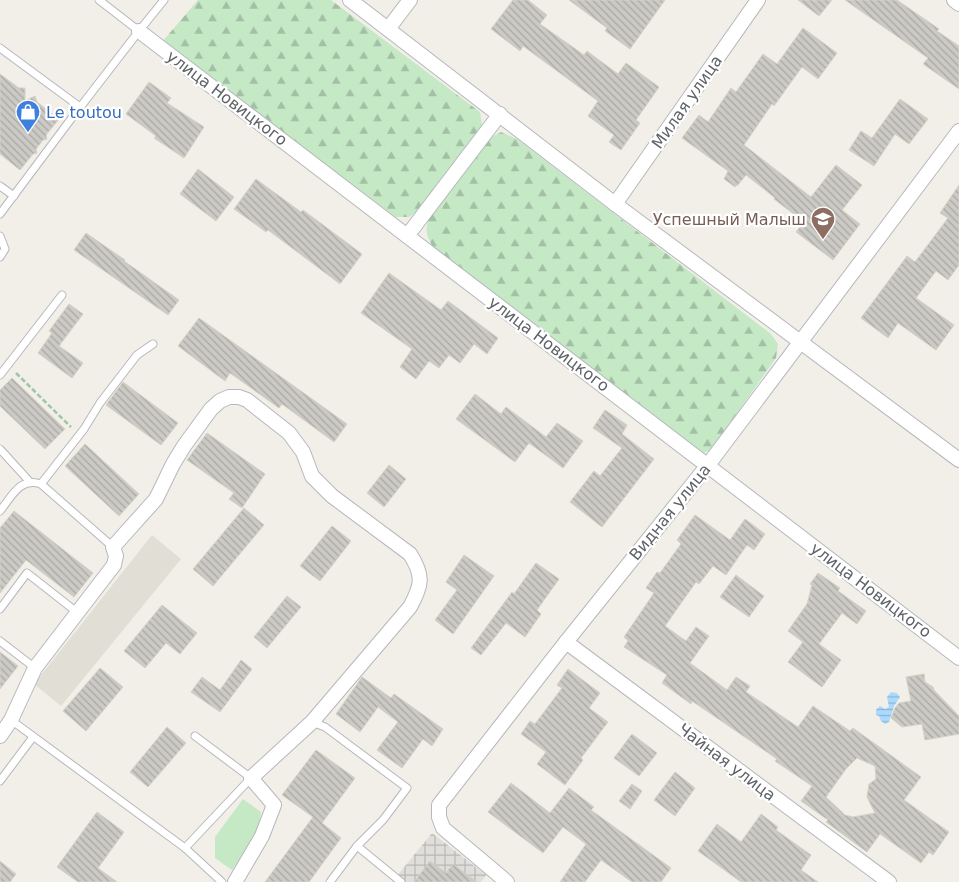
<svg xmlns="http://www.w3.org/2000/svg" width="959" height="882" font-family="'DejaVu Sans',sans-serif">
<defs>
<pattern id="industrial-grid" width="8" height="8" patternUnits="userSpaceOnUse" patternTransform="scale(1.25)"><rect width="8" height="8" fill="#e0deda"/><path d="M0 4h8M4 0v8" fill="none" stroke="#b9b8b5"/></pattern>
<pattern id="forest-firs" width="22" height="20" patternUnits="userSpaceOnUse" patternTransform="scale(1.25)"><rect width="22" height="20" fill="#c5e8c5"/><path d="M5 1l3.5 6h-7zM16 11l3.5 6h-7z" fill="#a3c0a4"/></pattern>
<pattern id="water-rules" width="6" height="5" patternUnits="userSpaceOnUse" patternTransform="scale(1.25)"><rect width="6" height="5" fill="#aadaff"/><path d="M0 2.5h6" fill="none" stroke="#8eb4d2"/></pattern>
<pattern id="building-back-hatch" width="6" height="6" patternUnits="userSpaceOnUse" patternTransform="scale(1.25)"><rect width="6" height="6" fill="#cccac5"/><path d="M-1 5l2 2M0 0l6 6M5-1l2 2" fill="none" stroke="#a9a8a4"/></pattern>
</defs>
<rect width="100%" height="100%" fill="#f1efe8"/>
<polygon fill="url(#industrial-grid)" points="432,833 486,875 481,882 392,882"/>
<polygon fill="#e1ded6" points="152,535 181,559 61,706 34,684"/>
<polygon fill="#c5e8c5" points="243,799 261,812 258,832 232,870 215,858 215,837"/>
<g fill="url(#forest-firs)">
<polygon points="198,0 331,0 480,112 482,125 422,209 409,217 396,217 162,42"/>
<path d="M501,132l16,7 254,195 7,10 -2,14 -65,92 -7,3 -12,-8 -259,-198c-8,-14 -8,-17 -3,-32l60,-77z"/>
</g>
<polygon fill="url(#water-rules)" points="891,692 897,693 900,697 894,706 889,722 885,724 881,721 879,716 876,715 876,710 880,706 885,709 889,707 887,697"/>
<g fill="url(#building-back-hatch)" stroke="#d6d1c6" fill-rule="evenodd">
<polygon points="513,0 528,0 547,15 540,24 584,55 587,51 618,74 626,63 659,87 636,120 640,123 621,150 609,142 614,135 588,116 598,101 523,46 520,51 491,29"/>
<polygon points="569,0 665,0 630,49 605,31 607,28"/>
<polygon points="798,0 832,0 819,16"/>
<polygon points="845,0 897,0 939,29 937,31 959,46 959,89 923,64 928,58"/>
<polygon points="803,28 837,53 818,79 802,67 774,106 772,104 744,145 811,197 836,165 862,185 842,210 860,224 833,260 796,232 804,222 774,199 775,198 746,175 737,186 736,185 735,187 724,179 728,171 682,138 699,115 708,122 731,88 736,92 763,54 777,64"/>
<polygon points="0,74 19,88 25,88 25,101 35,96 37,102 59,119 46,135 47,139 43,140 36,149 37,153 33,154 20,170 0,154"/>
<polygon points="149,82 171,98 167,103 204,127 184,158 154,138 156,136 126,114"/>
<polygon points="900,99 928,119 909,144 895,134 874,166 849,150 861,131 872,138"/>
<polygon points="198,169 234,197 216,221 180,194"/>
<polygon points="256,179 301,212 303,210 362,254 340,284 268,230 266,232 234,209"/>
<polygon points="959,185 959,265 948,280 936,271 916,298 954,325 936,350 898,323 888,338 861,318 907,256 915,262 948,218 940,213"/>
<polygon points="86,233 125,260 124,261 179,300 168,315 74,250"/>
<polygon points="389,273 441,310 448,301 498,338 487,354 474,344 460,363 449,355 439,368 429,361 416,379 400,367 412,349 361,313"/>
<polygon points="69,304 83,314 59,346 83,363 72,378 38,353 52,333 49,331"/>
<polygon points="199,318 347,424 334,442 282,404 279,408 230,373 225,381 178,346"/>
<polygon points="12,378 65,429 45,449 0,406 0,390"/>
<polygon points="123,382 178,423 161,445 106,405"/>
<polygon points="475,394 501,414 506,407 546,437 557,423 583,441 563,468 529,443 515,462 456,419"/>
<polygon points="605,410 627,425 622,434 654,459 602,527 570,502 594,471 600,476 622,448 593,428"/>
<polygon points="207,433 265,474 242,508 229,499 234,493 187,460"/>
<polygon points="85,444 139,494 119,516 65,466"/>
<polygon points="389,465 406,479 384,507 367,493"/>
<polygon points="244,508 264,525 213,586 193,569"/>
<polygon points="14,511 93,573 74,597 26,560 0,593 0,528"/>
<path d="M695,515l35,25 15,-21 20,15 -11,16 -7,-5 -21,30 -13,-9 -14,18 -3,-2 -31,44 21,15 10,-14 13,9 -19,27 37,27 9,-13 14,9 -4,6 52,35 15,-21 37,25 3,-3 68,49 -17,23 45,32 -16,23 -4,-3 -8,11 -41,-29 -13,18 -41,-30 2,-2 -27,-19 11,-15 -37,-25 2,-2 -85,-58 -1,3 -29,-21 5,-8 -43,-28 4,-6 -4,-4 30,-44 -8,-5 11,-16 3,1 21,-29 -4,-4zM857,758l18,8 1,13 -7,5 -2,13 8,16 -22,4 -8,-2 -19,-18 20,-28z"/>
<polygon points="332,526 351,541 320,581 300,566"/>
<polygon points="464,555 494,576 453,634 435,620 457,590 446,582"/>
<polygon points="536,563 559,579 537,610 541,614 525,637 506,623 481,655 471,648 512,592 514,594"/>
<polygon points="818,573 840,588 838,591 866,611 857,624 842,613 819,644 841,660 822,687 788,662 803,642 788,631 807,604 812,585 810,584"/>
<polygon points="736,575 764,596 749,617 720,597"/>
<polygon points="287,596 301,607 267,648 254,637"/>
<polygon points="162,605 197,633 180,654 166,643 145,668 124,651"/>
<polygon points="0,652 18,666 0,689"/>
<polygon points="241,660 252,669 220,712 191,692 202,677 220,690"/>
<polygon points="100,668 123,687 86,731 63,711"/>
<polygon points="568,669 600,693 589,708 608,722 581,758 583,760 565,785 537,764 546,752 521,734 530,721 535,724 562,688 557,685"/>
<polygon points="924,674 925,682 933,687 934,690 959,716 959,734 925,740 922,724 902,727 891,718 895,708 899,703 911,701 906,677"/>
<polygon points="362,677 391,698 394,694 443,729 432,746 423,739 402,768 377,750 398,722 378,707 360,732 336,714"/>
<polygon points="167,727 186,743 148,787 130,772"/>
<polygon points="632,734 657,753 639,776 614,758"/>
<polygon points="316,750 355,778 322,823 341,838 309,882 265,882 313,817 282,795"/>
<polygon points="675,772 695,788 675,816 654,800"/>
<polygon points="511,783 550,813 569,788 594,807 591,810 671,868 661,882 632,882 601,860 585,882 560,882 586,844 563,827 543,853 488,812"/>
<polygon points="632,784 642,791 630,809 619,801"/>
<polygon points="97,812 124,832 98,868 117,882 78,882 57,867"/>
<polygon points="761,814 778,827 776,830 811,855 801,870 818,882 741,882 698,851 717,824 741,842"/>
<polygon points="0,861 16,874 10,882 0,882"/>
<polygon points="430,861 446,873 453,864 477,882 414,882"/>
</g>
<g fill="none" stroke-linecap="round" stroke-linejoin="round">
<defs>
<g id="lane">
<polyline points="99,0 139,31 164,0"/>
<polyline points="0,48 80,107 0,214"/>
<polyline points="78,110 139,31"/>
<polyline points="0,186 14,196"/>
<polyline points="0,236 5,249 0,257"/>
<polyline points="0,375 62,295"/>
<polyline points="0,449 30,482"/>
<polyline points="41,484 84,429 100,403 137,355 153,344"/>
<path d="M0,511c12,-15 20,-34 41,-27l72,63"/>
<polyline points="0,609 27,573 78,613"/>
<polyline points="0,641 35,668"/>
<polyline points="11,720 185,848 222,882"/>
<polyline points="312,722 325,727 407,788 383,820 357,846 330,882"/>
<polyline points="0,781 33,737"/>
<polyline points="357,846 401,882"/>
<polyline points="185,848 251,778 195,736"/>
</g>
<g id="street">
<polyline points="350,0 615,204 959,460"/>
<polyline points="954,0 959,4"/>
<polyline points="388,29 410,0"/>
<polyline points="139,31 959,658"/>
<polyline points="615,204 758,0"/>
<polyline points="407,236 500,114"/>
<polyline points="566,642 889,882"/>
<path d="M0,736l11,-16 24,-52 79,-103 2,-9 -3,-9 43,-48 17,-35 11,-18 27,-37 9,-8 9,-4h10l8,3 42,33 14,19 9,24 20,20 78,58c14,22 12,31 0,53l-98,115 -61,56 23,27 -12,31 -27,46"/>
<polyline points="507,882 443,828 439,817 439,805 566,642 708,465 959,131"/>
</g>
</defs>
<use href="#lane" stroke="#b5b8bc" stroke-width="9"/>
<use href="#street" stroke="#b5b8bc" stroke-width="16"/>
<polyline stroke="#9cc7a9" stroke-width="2.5" stroke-dasharray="5 2.5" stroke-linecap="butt" points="16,373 71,427"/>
<use href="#lane" stroke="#fff" stroke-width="7"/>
<use href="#street" stroke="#fff" stroke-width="14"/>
</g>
<defs>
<symbol id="shop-pin" viewBox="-11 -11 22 30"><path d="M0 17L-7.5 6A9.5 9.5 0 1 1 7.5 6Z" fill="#3f7fe0" stroke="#fff"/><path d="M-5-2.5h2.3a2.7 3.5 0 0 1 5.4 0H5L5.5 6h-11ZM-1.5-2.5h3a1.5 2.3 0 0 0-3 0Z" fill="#fff"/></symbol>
<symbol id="school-pin" viewBox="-11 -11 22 30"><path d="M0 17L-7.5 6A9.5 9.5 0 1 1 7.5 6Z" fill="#8d6e63" stroke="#fff"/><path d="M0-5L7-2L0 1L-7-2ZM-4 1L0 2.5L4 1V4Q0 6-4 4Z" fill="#fff"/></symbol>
</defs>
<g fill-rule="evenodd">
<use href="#shop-pin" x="14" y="98" width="28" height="38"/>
<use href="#school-pin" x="809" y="205" width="28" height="38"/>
</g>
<g text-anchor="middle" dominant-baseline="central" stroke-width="4.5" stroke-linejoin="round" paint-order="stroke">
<g font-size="16" fill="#5f6368" stroke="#fff">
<text transform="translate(227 98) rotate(37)">улица Новицкого</text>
<text transform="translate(687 102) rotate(-55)">Милая улица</text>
<text transform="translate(549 344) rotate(37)">улица Новицкого</text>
<text transform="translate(670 512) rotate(-51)">Видная улица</text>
<text transform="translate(871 590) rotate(37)">улица Новицкого</text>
<text transform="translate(727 762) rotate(37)">Чайная улица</text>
</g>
<g font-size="16" fill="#366cbe" stroke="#fff" text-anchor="start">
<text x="46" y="112">Le toutou</text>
</g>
<g font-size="16" fill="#785e54" stroke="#fff" text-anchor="end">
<text x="806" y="219">Успешный Малыш</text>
</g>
</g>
</svg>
